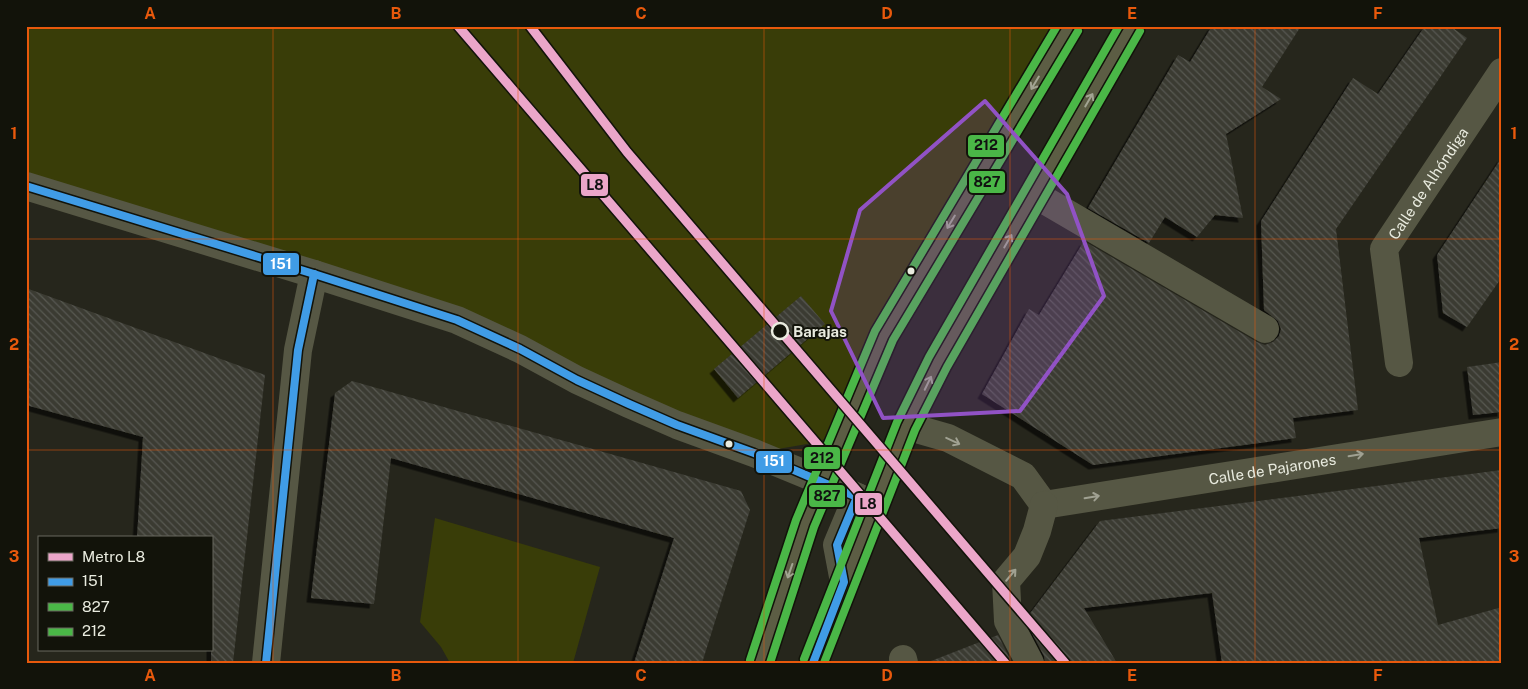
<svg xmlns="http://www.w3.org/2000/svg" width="1528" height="689" font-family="'Public Sans',sans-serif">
<defs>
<pattern id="building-back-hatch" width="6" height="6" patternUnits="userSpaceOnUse" patternTransform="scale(1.25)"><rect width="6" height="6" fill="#3b3b33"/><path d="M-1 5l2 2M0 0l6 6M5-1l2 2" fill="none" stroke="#575850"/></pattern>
<filter id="shadow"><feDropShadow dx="-4.5" dy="4.5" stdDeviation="0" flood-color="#0009"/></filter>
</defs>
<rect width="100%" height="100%" fill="#26261c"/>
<g fill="#393d08">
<polygon points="26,26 1069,26 841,435 807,444 754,453 520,349 26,186"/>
<polygon points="435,518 600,567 573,663 450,663 441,647 420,622"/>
</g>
<g fill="url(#building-back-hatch)" filter="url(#shadow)">
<polygon points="1212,26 1301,26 1262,87 1281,99 1226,134 1243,218 1215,215 1197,237 1165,217 1149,243 1088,208 1178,55 1190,62"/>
<polygon points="1425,26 1450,26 1467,38 1336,229 1358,410 1293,418 1296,438 1093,465 982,394 1029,309 1039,315 1084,241 1257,342 1265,345 1273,342 1279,336 1281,329 1278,321 1264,310 1261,221 1353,78 1378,94"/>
<polygon points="1502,157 1502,277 1467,327 1443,313 1437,255"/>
<polygon points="26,288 265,375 233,663 211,663 211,538 137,538 143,437 26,405"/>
<polygon points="801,296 825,324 738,398 714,369"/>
<polygon points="1502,362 1502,412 1473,415 1467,367"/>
<polygon points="352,381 741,491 750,510 702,663 634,663 674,538 391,458 374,604 311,598 335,393"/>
<polygon points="1502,470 1502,528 1419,538 1438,625 1502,607 1502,663 1222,663 1212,593 1084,608 1117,663 1045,663 1044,656 1025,620 1100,521"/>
<polygon points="998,635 1012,663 932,663 931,661"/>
</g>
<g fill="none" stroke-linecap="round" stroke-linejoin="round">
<g stroke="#565744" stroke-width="28">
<polyline points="26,186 314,274 457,320 520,349 577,380 629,404 677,425 754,453 822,481 875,505"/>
<polyline points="1034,194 1265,329"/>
<path id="s1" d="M1399,363l-15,-114 118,-177"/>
<polyline points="906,426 948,438 1023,476 1044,505"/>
<path id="s2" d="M1044,505l458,-73"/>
<polyline points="844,582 837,545 857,497"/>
<polyline points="903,659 904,663"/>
<polyline points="266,663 298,350 314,274"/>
<polyline points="1030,663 1008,621 1006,581 1027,556 1037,531 1044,505"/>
</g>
<g stroke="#5c5d44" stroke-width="28">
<polyline points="759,663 805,524 841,435 884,335 1069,26"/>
<polyline points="813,663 844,582 906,426 938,362 1131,26"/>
</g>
<defs>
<g id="bus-1">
<polyline points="26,186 314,274 457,320 520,349 577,380 629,404 677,425 754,453 857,497 837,545 844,582 813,663"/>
<polyline points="266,663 298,350 314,274"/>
</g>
<g id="bus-2">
<polyline points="770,663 814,527 893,340 1078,31"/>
<polyline points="824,663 915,430 947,367 1140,31"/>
</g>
<g id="bus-3">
<polyline points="804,659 897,422 929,357 1119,26"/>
<polyline points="750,660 796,520 875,331 1057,26"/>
</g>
</defs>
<use href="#bus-1" stroke="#12130a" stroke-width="11"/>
<use href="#bus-2" stroke="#12130a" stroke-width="11"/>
<use href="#bus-3" stroke="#12130a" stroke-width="11"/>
<use href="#bus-1" stroke="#409ce6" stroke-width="8"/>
<use href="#bus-2" stroke="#4ab747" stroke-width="8"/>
<use href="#bus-3" stroke="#4ab747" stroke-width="8"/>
<defs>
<g id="metro-1">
<polyline points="458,26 1005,663"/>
<polyline points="530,26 627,152 1065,663"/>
</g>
</defs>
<use href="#metro-1" stroke="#12130a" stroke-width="12"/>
<use href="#metro-1" stroke="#eba6c9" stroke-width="9"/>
</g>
<defs><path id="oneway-shaft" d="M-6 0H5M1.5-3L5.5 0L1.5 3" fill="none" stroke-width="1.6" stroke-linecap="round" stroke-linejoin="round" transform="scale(1.25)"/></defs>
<g stroke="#a2a492">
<use href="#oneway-shaft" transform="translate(1035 83) rotate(121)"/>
<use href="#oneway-shaft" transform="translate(1089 100) rotate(-60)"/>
<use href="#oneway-shaft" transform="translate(951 222) rotate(121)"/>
<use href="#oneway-shaft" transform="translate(1008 241) rotate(-60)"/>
<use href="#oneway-shaft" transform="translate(928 383) rotate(-64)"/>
<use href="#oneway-shaft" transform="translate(790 571) rotate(109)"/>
</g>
<g stroke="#a0a192">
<use href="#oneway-shaft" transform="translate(953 441) rotate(25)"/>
<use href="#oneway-shaft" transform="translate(1356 455) rotate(-9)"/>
<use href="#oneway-shaft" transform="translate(1092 497) rotate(-9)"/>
<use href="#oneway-shaft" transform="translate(1011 575) rotate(-50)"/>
</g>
<path fill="#9152c5" fill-opacity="0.2" stroke="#9152c5" stroke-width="4" stroke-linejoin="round" d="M985,101l82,93 37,102 -84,115 -137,7 -52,-107 29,-101z"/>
<path fill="none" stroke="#e8590c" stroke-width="1" stroke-opacity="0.55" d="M273,26v637M518,26v637M764,26v637M1010,26v637M1255,26v637M26,239h1476M26,450h1476"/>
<g fill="#e9ebdf" stroke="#12130a" stroke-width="2">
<circle cx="911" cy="271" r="4.5"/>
<circle cx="729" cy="444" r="4.5"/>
</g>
<circle fill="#12130a" stroke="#e9ebdf" stroke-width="2.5" cx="780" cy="331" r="8"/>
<g text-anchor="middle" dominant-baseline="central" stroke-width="4" stroke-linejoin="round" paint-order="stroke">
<g font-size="15" fill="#e9ebdf" stroke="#12130a">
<text stroke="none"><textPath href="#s1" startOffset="194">Calle de Alhóndiga</textPath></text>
<text stroke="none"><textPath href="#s2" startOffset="231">Calle de Pajarones</textPath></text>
</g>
<g font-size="15" font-weight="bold" fill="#e9ebdf" stroke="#12130a" text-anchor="start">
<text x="793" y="331">Barajas</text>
</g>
</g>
<g stroke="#12130a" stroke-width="2">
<rect x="967" y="134" width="38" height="24" rx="5" fill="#4ab747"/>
<rect x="968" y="170" width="38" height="24" rx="5" fill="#4ab747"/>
<rect x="580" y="173" width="29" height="24" rx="5" fill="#eba6c9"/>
<rect x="262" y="252" width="38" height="24" rx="5" fill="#409ce6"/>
<rect x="803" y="446" width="38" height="24" rx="5" fill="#4ab747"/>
<rect x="755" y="450" width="38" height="24" rx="5" fill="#409ce6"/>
<rect x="808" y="484" width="38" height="24" rx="5" fill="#4ab747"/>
<rect x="854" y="492" width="29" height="24" rx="5" fill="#eba6c9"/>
</g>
<g font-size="14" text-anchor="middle" font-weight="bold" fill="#fff">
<text x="281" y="269">151</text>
<text x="774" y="466">151</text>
</g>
<g font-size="14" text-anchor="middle" font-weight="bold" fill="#111">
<text x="986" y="150">212</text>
<text x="987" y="187">827</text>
<text x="595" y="190">L8</text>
<text x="822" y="463">212</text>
<text x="827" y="501">827</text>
<text x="868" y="509">L8</text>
</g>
<rect width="1528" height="689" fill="none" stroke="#12130a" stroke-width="55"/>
<rect x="38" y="536" width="175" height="115" fill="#12130a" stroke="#68695f"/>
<rect x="48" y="553" width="25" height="8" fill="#eba6c9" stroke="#68695f"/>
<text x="82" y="562" font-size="15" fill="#e9ebdf">Metro L8</text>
<rect x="48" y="578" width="25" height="8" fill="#409ce6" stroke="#68695f"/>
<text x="82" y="586" font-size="15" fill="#e9ebdf">151</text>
<rect x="48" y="603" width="25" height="8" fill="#4ab747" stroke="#68695f"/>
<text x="82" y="612" font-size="15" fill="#e9ebdf">827</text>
<rect x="48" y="628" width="25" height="8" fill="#4ab747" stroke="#68695f"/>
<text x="82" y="636" font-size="15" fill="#e9ebdf">212</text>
<rect x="28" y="28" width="1472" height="634" fill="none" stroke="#e8590c" stroke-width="2"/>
<g font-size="16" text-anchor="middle" font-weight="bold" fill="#e8590c">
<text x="150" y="19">A</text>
<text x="396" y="19">B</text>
<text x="641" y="19">C</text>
<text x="887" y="19">D</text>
<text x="1132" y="19">E</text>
<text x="1378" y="19">F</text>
<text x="14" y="139">1</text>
<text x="1514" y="139">1</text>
<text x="14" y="350">2</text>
<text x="1514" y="350">2</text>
<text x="14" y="562">3</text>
<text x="1514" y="562">3</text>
<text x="150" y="681">A</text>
<text x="396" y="681">B</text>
<text x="641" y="681">C</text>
<text x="887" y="681">D</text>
<text x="1132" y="681">E</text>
<text x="1378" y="681">F</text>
</g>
</svg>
